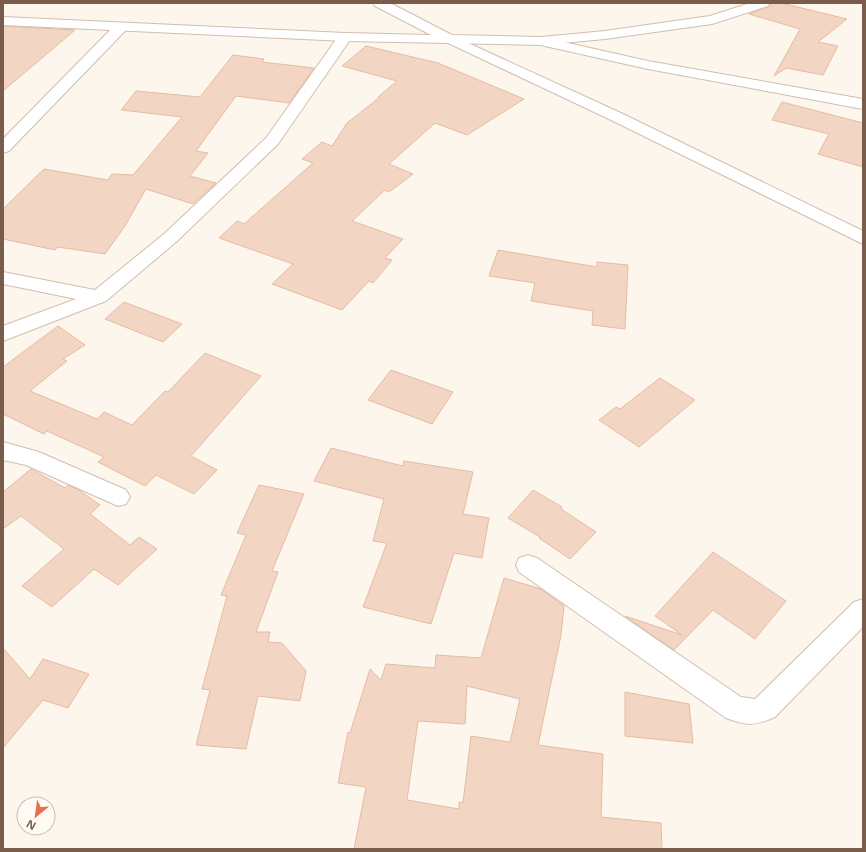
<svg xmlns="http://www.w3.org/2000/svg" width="866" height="852" font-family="'Open Sans',sans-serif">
<rect width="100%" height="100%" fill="#fdf6ec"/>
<g fill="#f3d5c3" stroke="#e6bba3" fill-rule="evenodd">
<polygon points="771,3 781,3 847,19 818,42 838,46 823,75 786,68 774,76 800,29 749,14 768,7"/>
<polygon points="3,26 75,30 3,91"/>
<polygon points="366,46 438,63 524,99 467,135 435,123 389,164 413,174 389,192 385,190 352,221 403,239 385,258 392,260 373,283 369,281 342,310 272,284 293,264 219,238 237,221 244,224 313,163 302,159 322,142 332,146 347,123 380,97 378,97 397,81 342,66"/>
<polygon points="233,55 264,59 262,62 314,68 289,103 236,96 196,151 208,153 190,176 216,183 193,204 146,189 125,226 105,254 58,247 55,250 3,239 3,209 44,169 108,180 112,174 133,175 182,117 121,110 136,91 200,97"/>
<polygon points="782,102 863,123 863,167 818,154 829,134 772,120"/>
<polygon points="498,250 597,267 597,262 628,265 625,329 592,325 593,311 531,301 535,283 489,276"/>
<polygon points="124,302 182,324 163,342 105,319"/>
<polygon points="58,326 85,345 63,359 67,361 30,391 97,419 104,412 132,425 165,391 168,392 205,353 261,376 191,456 217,470 194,494 156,475 145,486 98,462 104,457 47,431 44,434 3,414 3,367"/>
<polygon points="391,370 453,392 432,424 368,400"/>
<polygon points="660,378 695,400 639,447 599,420 616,407 620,409"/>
<polygon points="331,448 403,466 404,461 473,472 463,514 489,518 482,558 454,553 431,624 363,607 387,543 373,541 384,499 314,481"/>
<polygon points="31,469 65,488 68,485 79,490 100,505 90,514 130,545 139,537 157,549 118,585 94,569 52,607 22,586 64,549 21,516 3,529 3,492"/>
<polygon points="259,485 304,494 272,571 278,572 256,632 270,632 268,642 282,643 306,671 300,701 258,696 246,749 196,745 210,690 202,689 227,596 221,595 246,535 237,533"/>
<polygon points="533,490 562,507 561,509 596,532 570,559 539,538 540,537 508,518"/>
<polygon points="713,552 786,601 755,639 713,610 674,650 625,616 682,635 655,616"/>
<path d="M504,578l37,11 23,17 -3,29 -23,110 65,9 -2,63 60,6 1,26h-308l12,-62 -28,-4 10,-51 2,1 20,-64 11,11 5,-16 49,4 1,-13 45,3zM467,686l53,13 -10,43 -39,-6 -8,67 -4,-1v7l-52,-9 11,-79 47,3z"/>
<polygon points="3,648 30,679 43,659 89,674 68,708 43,700 3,748"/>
<polygon points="625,692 689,704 693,743 625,736"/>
</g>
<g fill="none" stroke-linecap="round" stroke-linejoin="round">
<defs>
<g id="minor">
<polygon points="120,24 125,25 127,28 125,31 9,151 3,153 3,139 115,25"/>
<polygon points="345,33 350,34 352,37 278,144 176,242 106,301 3,341 3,326 76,299 3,284 3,272 95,290 164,234 266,138 340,34"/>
<polygon points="453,36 623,114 863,231 863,244 611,120 448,43 446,40 448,37"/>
<polygon points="541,37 648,61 863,99 863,109 648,69 536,44 534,41 536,38"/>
<polygon points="3,442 39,452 126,490 130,497 126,504 118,506 26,465 3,460"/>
<path d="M528,555l9,3 204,139 14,2 99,-97 9,-3v28l-88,90c-20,9 -28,9 -49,1l-207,-146 -3,-7 3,-7z"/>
</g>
<polygon id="tertiary" points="373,3 390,3 452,35 541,37 605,31 710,16 750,3 770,3 768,6 712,24 605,39 541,45 345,41 3,25 3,17 345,33 431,35 375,6"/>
</defs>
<use href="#minor" stroke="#d1beb0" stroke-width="2"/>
<use href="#tertiary" stroke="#d1beb0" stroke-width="2"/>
<use href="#minor" fill="#fff" fill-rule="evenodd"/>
<use href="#tertiary" fill="#fff" fill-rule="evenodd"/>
</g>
<rect width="866" height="852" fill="none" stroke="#7a5c4d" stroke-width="8"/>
<g transform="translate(36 816) rotate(209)"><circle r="19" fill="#fffaf3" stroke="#cabbb1"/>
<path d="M0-3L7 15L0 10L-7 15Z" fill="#e76f51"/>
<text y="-6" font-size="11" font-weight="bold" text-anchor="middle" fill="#7a5c4d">N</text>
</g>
</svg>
